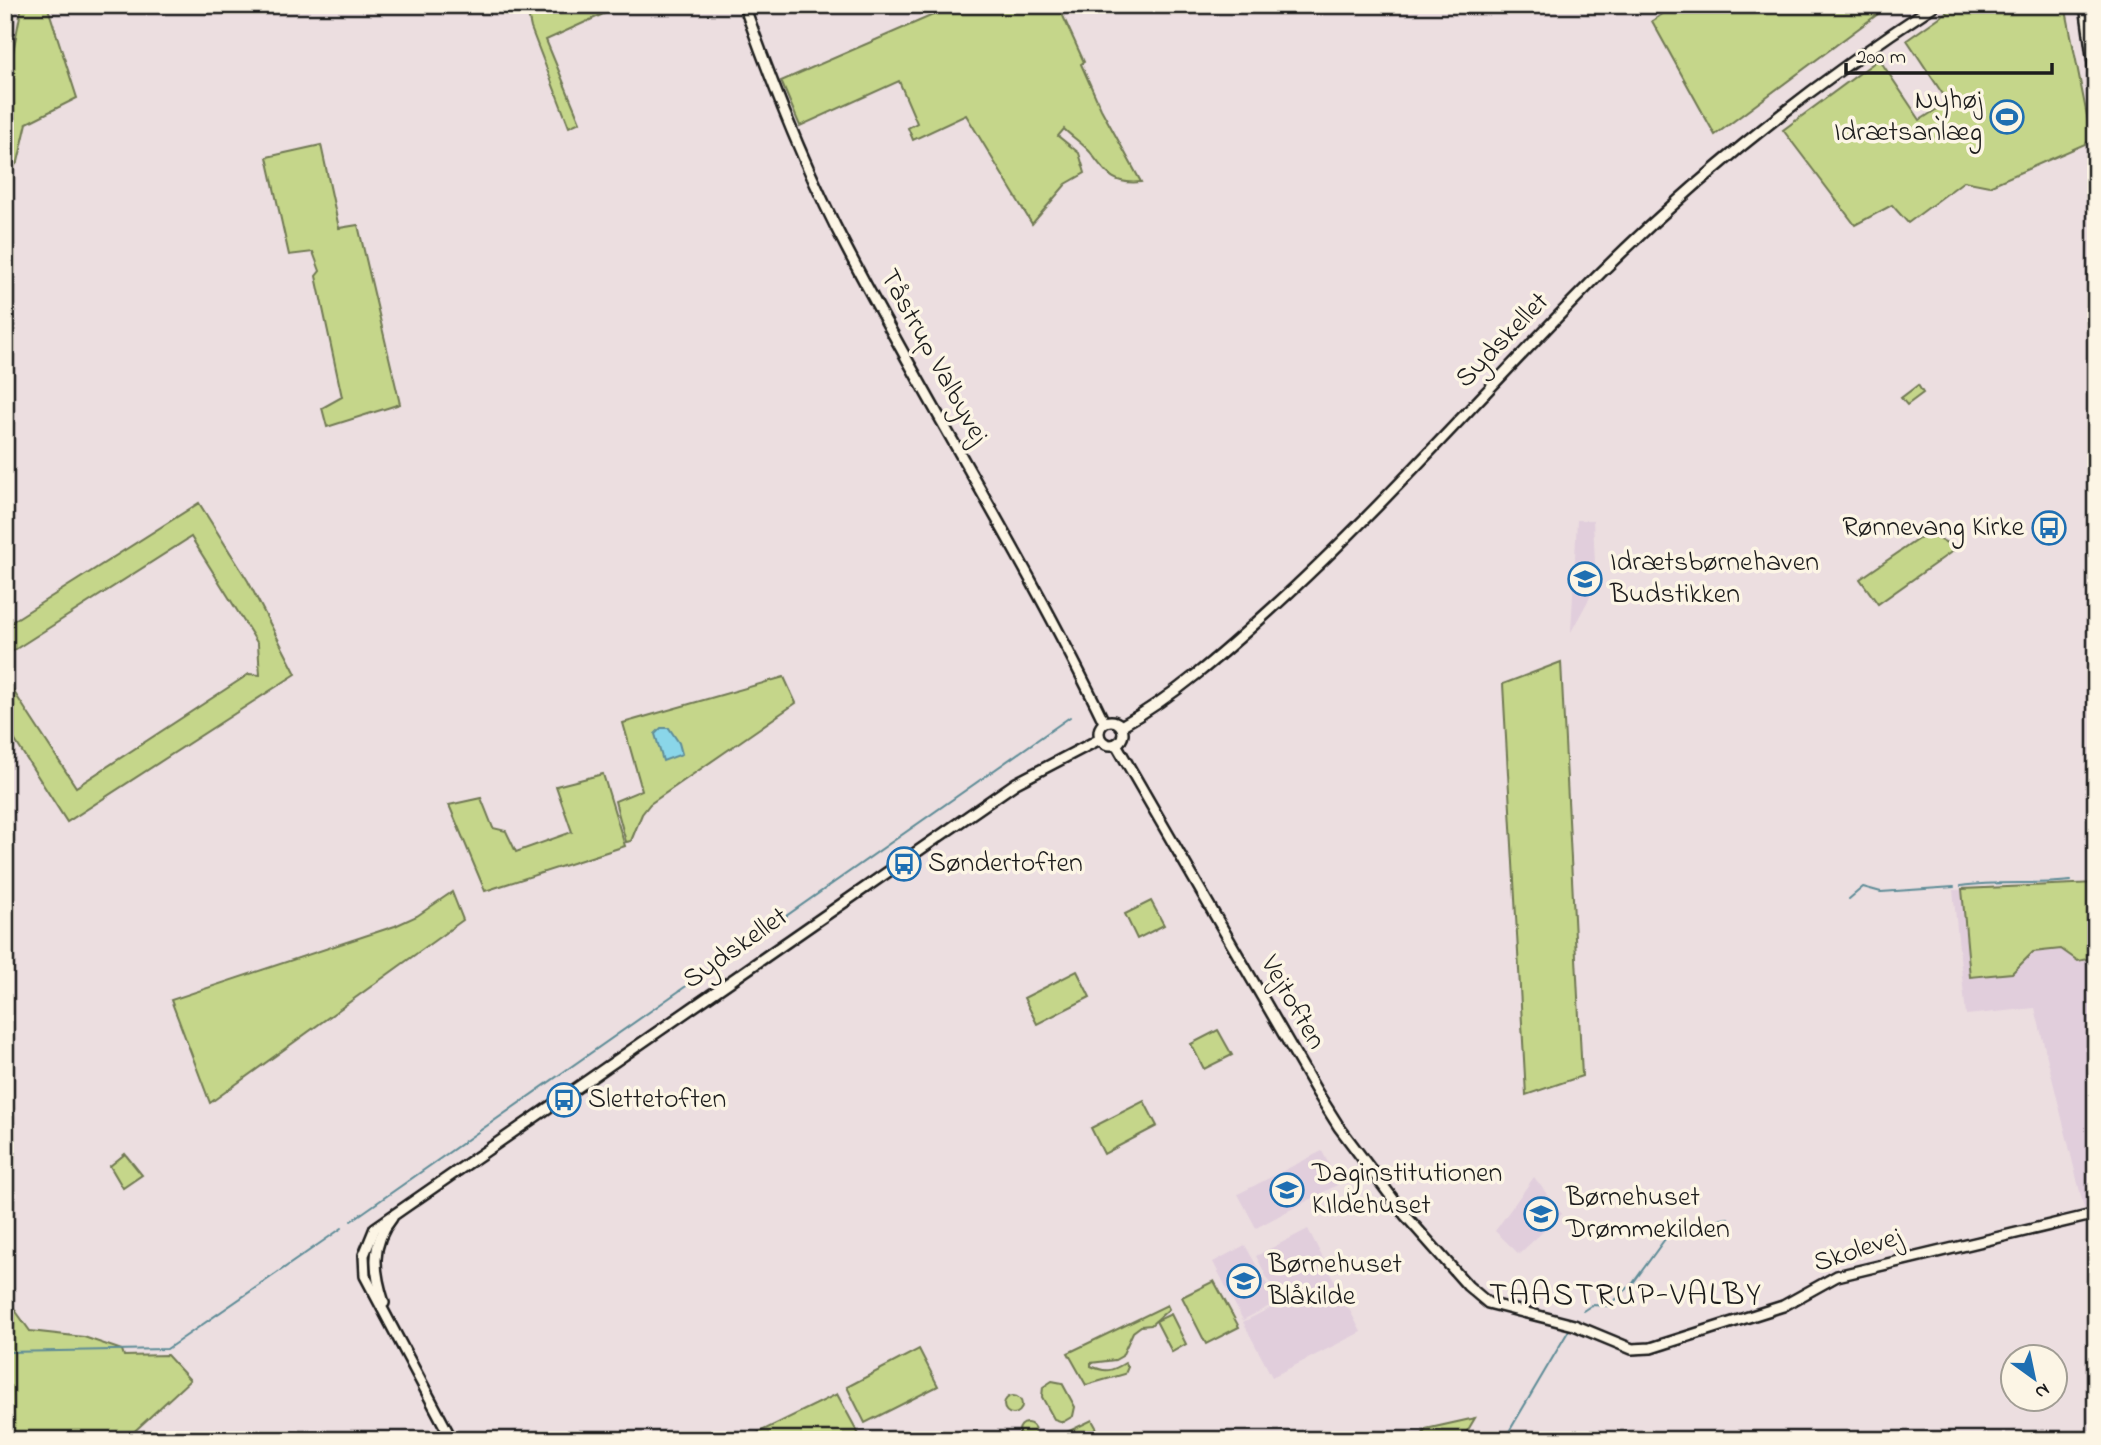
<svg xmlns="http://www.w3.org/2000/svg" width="2101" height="1445" font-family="'Indie Flower',sans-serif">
<rect width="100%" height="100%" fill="#ecdee0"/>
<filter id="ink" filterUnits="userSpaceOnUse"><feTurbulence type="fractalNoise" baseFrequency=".0143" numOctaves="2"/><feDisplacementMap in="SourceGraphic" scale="14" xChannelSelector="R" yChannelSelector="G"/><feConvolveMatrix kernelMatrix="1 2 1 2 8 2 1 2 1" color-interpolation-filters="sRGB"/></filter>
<g filter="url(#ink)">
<g fill="#e1cedc">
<polygon points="1577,520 1593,520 1596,586 1571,632"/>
<polygon points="2096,883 2096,1207 2092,1208 2084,1208 2035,1008 1966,1015 1953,890"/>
<polygon points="1322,1151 1339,1184 1256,1228 1238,1194"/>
<polygon points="1534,1177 1562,1214 1519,1254 1495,1231"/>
<polygon points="1308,1229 1361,1332 1272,1377 1243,1322 1280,1303 1256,1256"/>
<polygon points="1245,1245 1277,1302 1243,1320 1213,1262"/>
</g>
<g fill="#c5d68a" stroke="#707953" stroke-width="2">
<polygon points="22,5 47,5 77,98 27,123 18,162 5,175 5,94"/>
<polygon points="526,5 623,5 546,40 580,122 569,127 531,28"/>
<path d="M956,5h102l26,57 -3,2 20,45 40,73c-30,3 -35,-10 -51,-30 -7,-8 -18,-15 -26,-23l-6,7 21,17 6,20 -19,11 -34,40 -66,-109 -53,25 -5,-12 9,-5 -18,-42 -99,45 -19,-45z"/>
<polygon points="1676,5 1890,5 1715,135 1652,21"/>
<polygon points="1957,5 2065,5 2092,141 1989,186 1964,181 1908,223 1892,205 1855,225 1783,130 1879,59 1920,120 1948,102 1907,40"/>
<polygon points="321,145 339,228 358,225 400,404 327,427 322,408 342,397 316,276 320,271 313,252 289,255 267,157"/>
<polygon points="1918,385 1923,393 1907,405 1901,398"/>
<polygon points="199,503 248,581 296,674 67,822 5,725 5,678 76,787 249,674 260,675 258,644 191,537 5,656 5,626"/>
<polygon points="1927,533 1957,548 1878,604 1860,579"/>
<polygon points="1561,662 1582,1076 1526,1095 1503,684"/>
<polygon points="784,677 796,703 650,804 642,814 631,841 626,842 615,801 642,790 623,723"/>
<polygon points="603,774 625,846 485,891 449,805 481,798 493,828 506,831 516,852 572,832 556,786"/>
<polygon points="2096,883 2096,957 2078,961 2061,949 2033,952 2012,973 1970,977 1962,889"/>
<polygon points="452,892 463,920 210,1103 171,1000 395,926 417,916"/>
<polygon points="1151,901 1164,925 1137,939 1125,914"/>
<polygon points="1077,971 1090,997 1037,1024 1024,998"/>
<polygon points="1218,1030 1232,1055 1204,1069 1191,1044"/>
<polygon points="1144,1101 1157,1126 1104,1154 1091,1128"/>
<polygon points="125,1154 142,1175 123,1188 110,1166"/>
<polygon points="1214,1281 1239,1327 1206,1344 1182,1297"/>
<polygon points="5,1296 30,1331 84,1337 122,1350 124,1356 167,1355 190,1380 125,1440 5,1440"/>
<path d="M1167,1305l2,4 -18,16 -10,1 -8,6 -11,24 -7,4 -24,3v3c15,7 21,5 34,-3l3,4 -3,7 -39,11 -18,-32z"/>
<polygon points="1171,1314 1186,1344 1172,1352 1156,1321"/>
<polygon points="919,1349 938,1386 865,1423 847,1387"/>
<polygon points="1052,1381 1062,1383 1075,1407 1073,1416 1063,1422 1054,1419 1042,1397 1043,1387"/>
<polygon points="837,1394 862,1440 753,1440 751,1436"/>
<circle cx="1013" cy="1405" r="9"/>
<polygon points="1475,1418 1462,1440 1419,1440 1426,1429"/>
<polygon points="1092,1420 1097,1429 1076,1440 1064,1440 1061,1435"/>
<circle cx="1027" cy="1431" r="8"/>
</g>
<polygon fill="#8ad6e9" stroke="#5e8c97" stroke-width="2" points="661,728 669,728 679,743 682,754 663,761 655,734"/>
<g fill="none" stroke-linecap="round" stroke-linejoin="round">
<g stroke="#5e8c97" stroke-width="2">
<path d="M1961,886c37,-5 73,-1 110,-5"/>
<polyline points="1849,899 1863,887 1881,892 1954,887"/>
<polyline points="351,1221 1070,717"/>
<polyline points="1583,1311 1592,1305 1609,1306 1633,1283 1673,1228 1728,1218"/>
<polyline points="5,1352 167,1349 342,1228"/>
<polyline points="1504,1440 1569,1330"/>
</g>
<defs>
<g id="minor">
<path d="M744,5c29,82 62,166 103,244 83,159 179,311 257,473"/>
<polyline points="2085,5 2096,85"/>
<circle cx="1111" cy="733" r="12"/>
<path d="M1121,726c54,-30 102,-73 147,-114 107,-97 202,-205 303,-309 109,-113 233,-213 364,-298"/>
<polyline points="1116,744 1317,1092 1339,1127 1405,1215 1468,1286 1488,1303 1574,1325 1632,1349 1651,1348 1783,1306 1837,1276 2096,1214"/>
<path d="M384,1303c-10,-31 -14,-58 8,-85"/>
<polyline points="452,1440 365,1276 364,1255 375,1228 1016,783 1100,739"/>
</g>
</defs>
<use href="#minor" stroke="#1c1c1c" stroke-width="14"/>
<use href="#minor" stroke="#fcf5e5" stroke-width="9"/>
</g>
</g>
<defs>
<symbol id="stadium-ring" viewBox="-11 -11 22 22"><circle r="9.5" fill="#fcf5e5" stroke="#1f6fb2" stroke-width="1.5"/><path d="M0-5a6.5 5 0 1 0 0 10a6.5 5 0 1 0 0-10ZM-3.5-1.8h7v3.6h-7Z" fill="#1f6fb2"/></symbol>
<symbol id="bus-ring" viewBox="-11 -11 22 22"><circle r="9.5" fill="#fcf5e5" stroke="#1f6fb2" stroke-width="1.5"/><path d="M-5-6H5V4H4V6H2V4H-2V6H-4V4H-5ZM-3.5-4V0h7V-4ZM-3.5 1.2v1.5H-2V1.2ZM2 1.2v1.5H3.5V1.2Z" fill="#1f6fb2"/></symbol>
<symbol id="school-ring" viewBox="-11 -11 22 22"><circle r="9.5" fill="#fcf5e5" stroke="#1f6fb2" stroke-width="1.5"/><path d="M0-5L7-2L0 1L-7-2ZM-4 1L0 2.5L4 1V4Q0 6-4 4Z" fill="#1f6fb2"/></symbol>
</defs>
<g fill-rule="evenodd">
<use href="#stadium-ring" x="1988" y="98" width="38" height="38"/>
<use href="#bus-ring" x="2030" y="509" width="38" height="38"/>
<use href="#school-ring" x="1566" y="560" width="38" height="38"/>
<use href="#bus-ring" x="885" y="845" width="38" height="38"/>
<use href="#bus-ring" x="545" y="1081" width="38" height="38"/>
<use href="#school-ring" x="1268" y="1171" width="38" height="38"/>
<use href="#school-ring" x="1522" y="1195" width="38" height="38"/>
<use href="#school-ring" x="1225" y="1262" width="38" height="38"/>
</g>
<g text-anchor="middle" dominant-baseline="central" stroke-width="7" stroke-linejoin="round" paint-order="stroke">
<g font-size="28" fill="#1c1c1c" stroke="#fcf5e5" text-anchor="start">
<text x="1982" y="101" text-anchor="end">Nyhøj<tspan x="1982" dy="32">Idrætsanlæg</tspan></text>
<text x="2024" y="528" text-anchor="end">Rønnevang Kirke</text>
<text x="1610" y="563">Idrætsbørnehaven<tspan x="1610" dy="32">Budstikken</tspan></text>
<text x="928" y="864">Søndertoften</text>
<text x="588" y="1100">Slettetoften</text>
<text x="1312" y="1174">Daginstitutionen<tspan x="1312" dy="32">KIldehuset</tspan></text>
<text x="1566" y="1198">Børnehuset<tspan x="1566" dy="32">Drømmekilden</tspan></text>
<text x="1268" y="1265">Børnehuset<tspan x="1268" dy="32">Blåkilde</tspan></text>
</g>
<g font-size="28" fill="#1c1c1c" stroke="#fcf5e5">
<text transform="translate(1503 341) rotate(-46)">Sydskellet</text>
<text transform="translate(933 357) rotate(61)">Tåstrup Valbyvej</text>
<text transform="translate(736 949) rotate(-35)">Sydskellet</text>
<text transform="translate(1292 1003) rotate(60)">Vejtoften</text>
<text transform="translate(1858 1251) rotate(-18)">Skolevej</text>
</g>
<g font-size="32" letter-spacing="2" fill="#1c1c1c" stroke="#fcf5e5">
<text x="1626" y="1296">TAASTRUP-VALBY</text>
</g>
</g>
<rect width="2101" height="1445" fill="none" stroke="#fcf5e5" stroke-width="28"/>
<rect x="14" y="14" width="2073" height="1417" fill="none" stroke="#1c1c1c" stroke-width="2.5" filter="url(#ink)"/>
<g transform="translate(2034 1378) rotate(147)"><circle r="33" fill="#fcf5e5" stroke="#a29e95" stroke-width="2"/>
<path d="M0-5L12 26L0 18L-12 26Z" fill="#1f6fb2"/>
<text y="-10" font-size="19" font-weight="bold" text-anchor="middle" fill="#1c1c1c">N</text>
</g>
<path d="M1846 63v10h206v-10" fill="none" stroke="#1c1c1c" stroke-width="3.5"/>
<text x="1856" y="63" font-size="21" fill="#1c1c1c" stroke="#fcf5e5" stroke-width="5" paint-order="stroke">200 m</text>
</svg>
